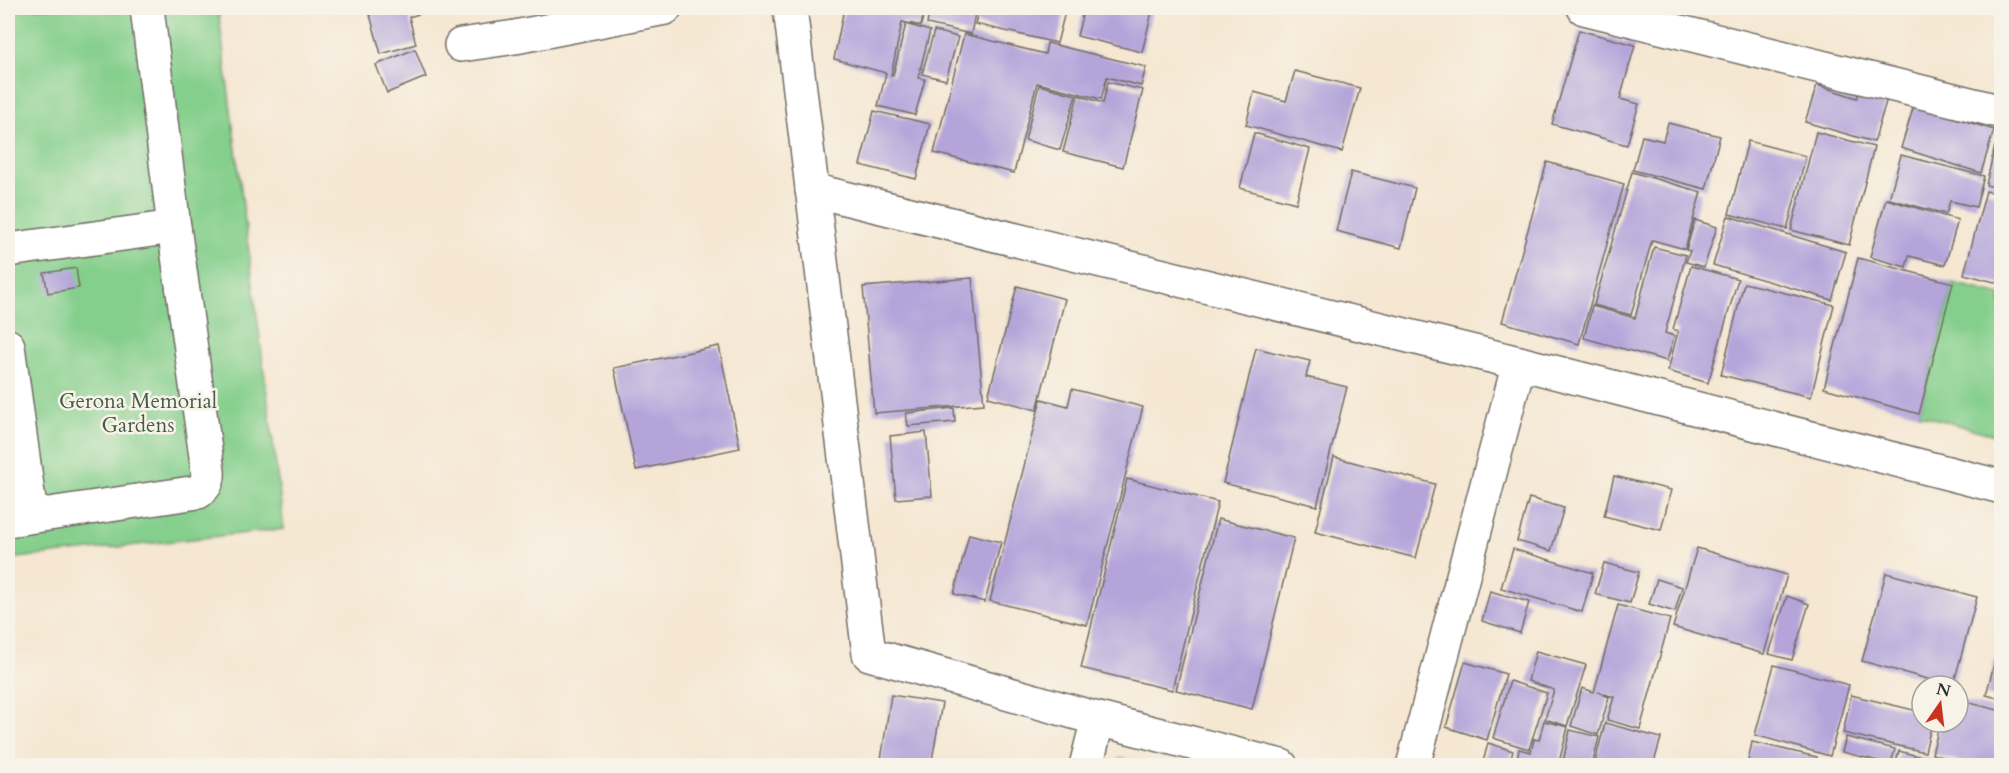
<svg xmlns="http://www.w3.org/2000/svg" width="2009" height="773" font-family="Cardo,serif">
<rect width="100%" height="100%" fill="#f7f3e8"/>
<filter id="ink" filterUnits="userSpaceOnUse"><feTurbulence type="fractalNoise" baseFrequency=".0167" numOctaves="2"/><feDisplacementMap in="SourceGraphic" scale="12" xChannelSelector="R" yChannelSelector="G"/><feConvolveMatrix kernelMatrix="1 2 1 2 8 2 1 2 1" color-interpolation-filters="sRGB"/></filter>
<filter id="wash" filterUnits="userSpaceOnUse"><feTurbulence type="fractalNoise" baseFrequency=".008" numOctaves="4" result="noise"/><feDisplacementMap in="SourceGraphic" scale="24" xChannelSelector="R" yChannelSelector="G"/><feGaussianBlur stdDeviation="1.35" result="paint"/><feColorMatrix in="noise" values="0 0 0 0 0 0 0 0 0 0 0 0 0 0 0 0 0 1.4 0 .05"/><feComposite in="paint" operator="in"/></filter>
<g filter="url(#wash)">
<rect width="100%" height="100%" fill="#f5e7d2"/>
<g fill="#85cf8c" stroke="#587d5c" stroke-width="1.5">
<polygon points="8,8 218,8 284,529 8,559"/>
<polygon points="1953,283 2001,295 2001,437 1919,414"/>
</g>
<g id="blocks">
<g fill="#b4a4da">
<polygon points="368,8 430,8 431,10 409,17 416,44 381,54"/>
<polygon points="844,8 925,8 921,26 902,22 891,75 893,75 906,24 930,31 918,78 925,79 915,115 878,106 886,73 834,59"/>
<polygon points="930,8 976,8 971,34 927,24"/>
<polygon points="979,8 1066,8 1057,43 975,24"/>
<polygon points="1084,8 1153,8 1142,52 1077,36"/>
<polygon points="1579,30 1635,45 1620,99 1639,104 1627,145 1552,124"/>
<polygon points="934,31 958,37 946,80 922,74"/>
<polygon points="964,34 1045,54 1047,43 1146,67 1141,86 1107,77 1101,99 1037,83 1014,173 934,153"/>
<polygon points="415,49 426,77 387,93 376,65"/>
<polygon points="1295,71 1360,88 1342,152 1246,125 1254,92 1286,101"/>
<polygon points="1108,82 1143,90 1123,167 1063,152 1078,95 1103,103"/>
<polygon points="1039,85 1076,95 1060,150 1025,140"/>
<polygon points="1817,85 1857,98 1861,87 1888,95 1874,142 1805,122"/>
<polygon points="1914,105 1994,130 1981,173 1901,148"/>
<polygon points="874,111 930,124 916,179 860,165"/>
<polygon points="1668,123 1720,136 1706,189 1633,170 1642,136 1663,141"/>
<polygon points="1999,128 2002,129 2002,189 1986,185"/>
<polygon points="1816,132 1874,147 1849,245 1791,230"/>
<polygon points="1254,133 1310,149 1296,203 1240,188"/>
<polygon points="1748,141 1806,156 1787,229 1729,214"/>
<polygon points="1901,155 1984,176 1976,207 1950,201 1946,214 1889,199"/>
<polygon points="1547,162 1624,184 1579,344 1502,322"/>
<polygon points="1351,172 1415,188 1401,248 1336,231"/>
<polygon points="1632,172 1701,192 1685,249 1652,240 1631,315 1594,305"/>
<polygon points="1986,191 2002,195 2002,284 1964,274"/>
<polygon points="1886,199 1958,220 1945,265 1909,256 1906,267 1870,257"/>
<polygon points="1728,216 1846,252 1832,300 1713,265"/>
<polygon points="1695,220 1717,227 1704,267 1686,262 1690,251 1686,250"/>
<polygon points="1654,247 1686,255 1665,333 1674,336 1667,361 1584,338 1592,306 1635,318"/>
<polygon points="1858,258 1953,283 1919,414 1824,388"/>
<polygon points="1691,266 1738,279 1708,383 1668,371 1678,331 1673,329"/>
<polygon points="76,268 79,288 48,293 44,273"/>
<polygon points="972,278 984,404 874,413 863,287"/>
<polygon points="1744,283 1834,305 1811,397 1721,375"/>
<polygon points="1017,286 1065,299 1037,410 988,397"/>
<polygon points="719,346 740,448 636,470 614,368"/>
<polygon points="1256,348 1310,361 1306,377 1347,387 1317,506 1223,483"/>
<polygon points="1072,389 1143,407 1087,625 990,601 1041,399 1068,406"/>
<polygon points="954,408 955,422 908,426 906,413"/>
<polygon points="926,432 932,496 896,499 890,436"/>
<polygon points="1334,457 1435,484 1416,558 1315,532"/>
<polygon points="1614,476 1671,490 1661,530 1604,516"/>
<polygon points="1127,479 1218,502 1172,690 1081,668"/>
<polygon points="1529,498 1564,508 1551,551 1517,541"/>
<polygon points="1218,519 1294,538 1252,709 1176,690"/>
<polygon points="969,534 1001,542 985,602 954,594"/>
<polygon points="1697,548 1787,575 1764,654 1673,627"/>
<polygon points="1513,549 1593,573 1582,612 1501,588"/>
<polygon points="1604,563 1639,572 1630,603 1595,594"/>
<polygon points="1886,573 1977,597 1953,686 1862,661"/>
<polygon points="1657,579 1682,587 1675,612 1649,604"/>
<polygon points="1490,591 1529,602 1520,633 1482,621"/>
<polygon points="1787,596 1809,604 1792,660 1769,654"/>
<polygon points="1618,605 1670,619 1640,729 1607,720 1614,697 1598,692 1609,697 1598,735 1571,726 1582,688 1594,692"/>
<polygon points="2000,641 2002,641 2002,699 1986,695"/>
<polygon points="1536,651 1586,665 1567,726 1545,719 1554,690 1528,681"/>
<polygon points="1465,662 1506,674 1487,740 1446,727"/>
<polygon points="1774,665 1849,685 1830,756 1755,735"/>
<polygon points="1510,681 1547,693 1529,749 1493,738"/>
<polygon points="891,695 942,703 931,766 880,766"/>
<polygon points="1851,695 1922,712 1922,722 1932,722 1925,752 1843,733"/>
<polygon points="1958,700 2002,711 2002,766 1976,766 1932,754 1940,722 1958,722"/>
<polygon points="1544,721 1568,727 1558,766 1516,766 1519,749 1531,752 1534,739 1539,740"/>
<polygon points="1605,723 1661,738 1653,766 1594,766"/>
<polygon points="1570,730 1599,737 1592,766 1562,766"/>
<polygon points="1846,737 1895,749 1891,764 1842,752"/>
<polygon points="1752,742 1817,757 1815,766 1747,766"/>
<polygon points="1488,743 1513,751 1509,766 1482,766"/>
<polygon points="1899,751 1952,765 1952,766 1895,766"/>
<polygon points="1119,757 1151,765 1151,766 1116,766"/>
<polygon points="1822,760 1841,765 1841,766 1821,766"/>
</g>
</g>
</g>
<g filter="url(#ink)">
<use href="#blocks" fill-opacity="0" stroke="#726d65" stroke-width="1.5"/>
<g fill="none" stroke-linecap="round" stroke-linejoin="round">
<defs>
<g id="minor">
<polyline points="790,8 869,654 1098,719 1281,766"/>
<polyline points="1584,8 2002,112"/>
<polyline points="461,45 515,37 665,8"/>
<polyline points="812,190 1519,363 2002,487"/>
<polyline points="8,250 174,227"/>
<polyline points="8,346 31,516"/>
<path d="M8,520l190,-28c7,-5 11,-12 10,-21l-34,-244 -27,-219"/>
<polyline points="1086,766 1098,719"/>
<polyline points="1413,766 1519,363"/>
</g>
</defs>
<use href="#minor" stroke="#726d65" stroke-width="36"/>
<use href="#minor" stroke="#fff" stroke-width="33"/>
</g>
</g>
<g text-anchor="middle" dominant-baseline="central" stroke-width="5" stroke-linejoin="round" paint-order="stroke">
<g font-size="21" fill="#465c48" stroke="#f7f3e8">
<text x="138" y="401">Gerona Memorial<tspan x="138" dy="24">Gardens</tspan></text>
</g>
</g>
<rect width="2009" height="773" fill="none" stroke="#f7f3e8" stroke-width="30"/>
<g transform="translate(1940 704) rotate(14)"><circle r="28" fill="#f7f3e8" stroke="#a5a39c" stroke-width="1.5"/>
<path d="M0-4.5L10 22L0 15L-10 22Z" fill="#c8321e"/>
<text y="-9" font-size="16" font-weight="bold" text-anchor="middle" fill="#2b2b2b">N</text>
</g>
</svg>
